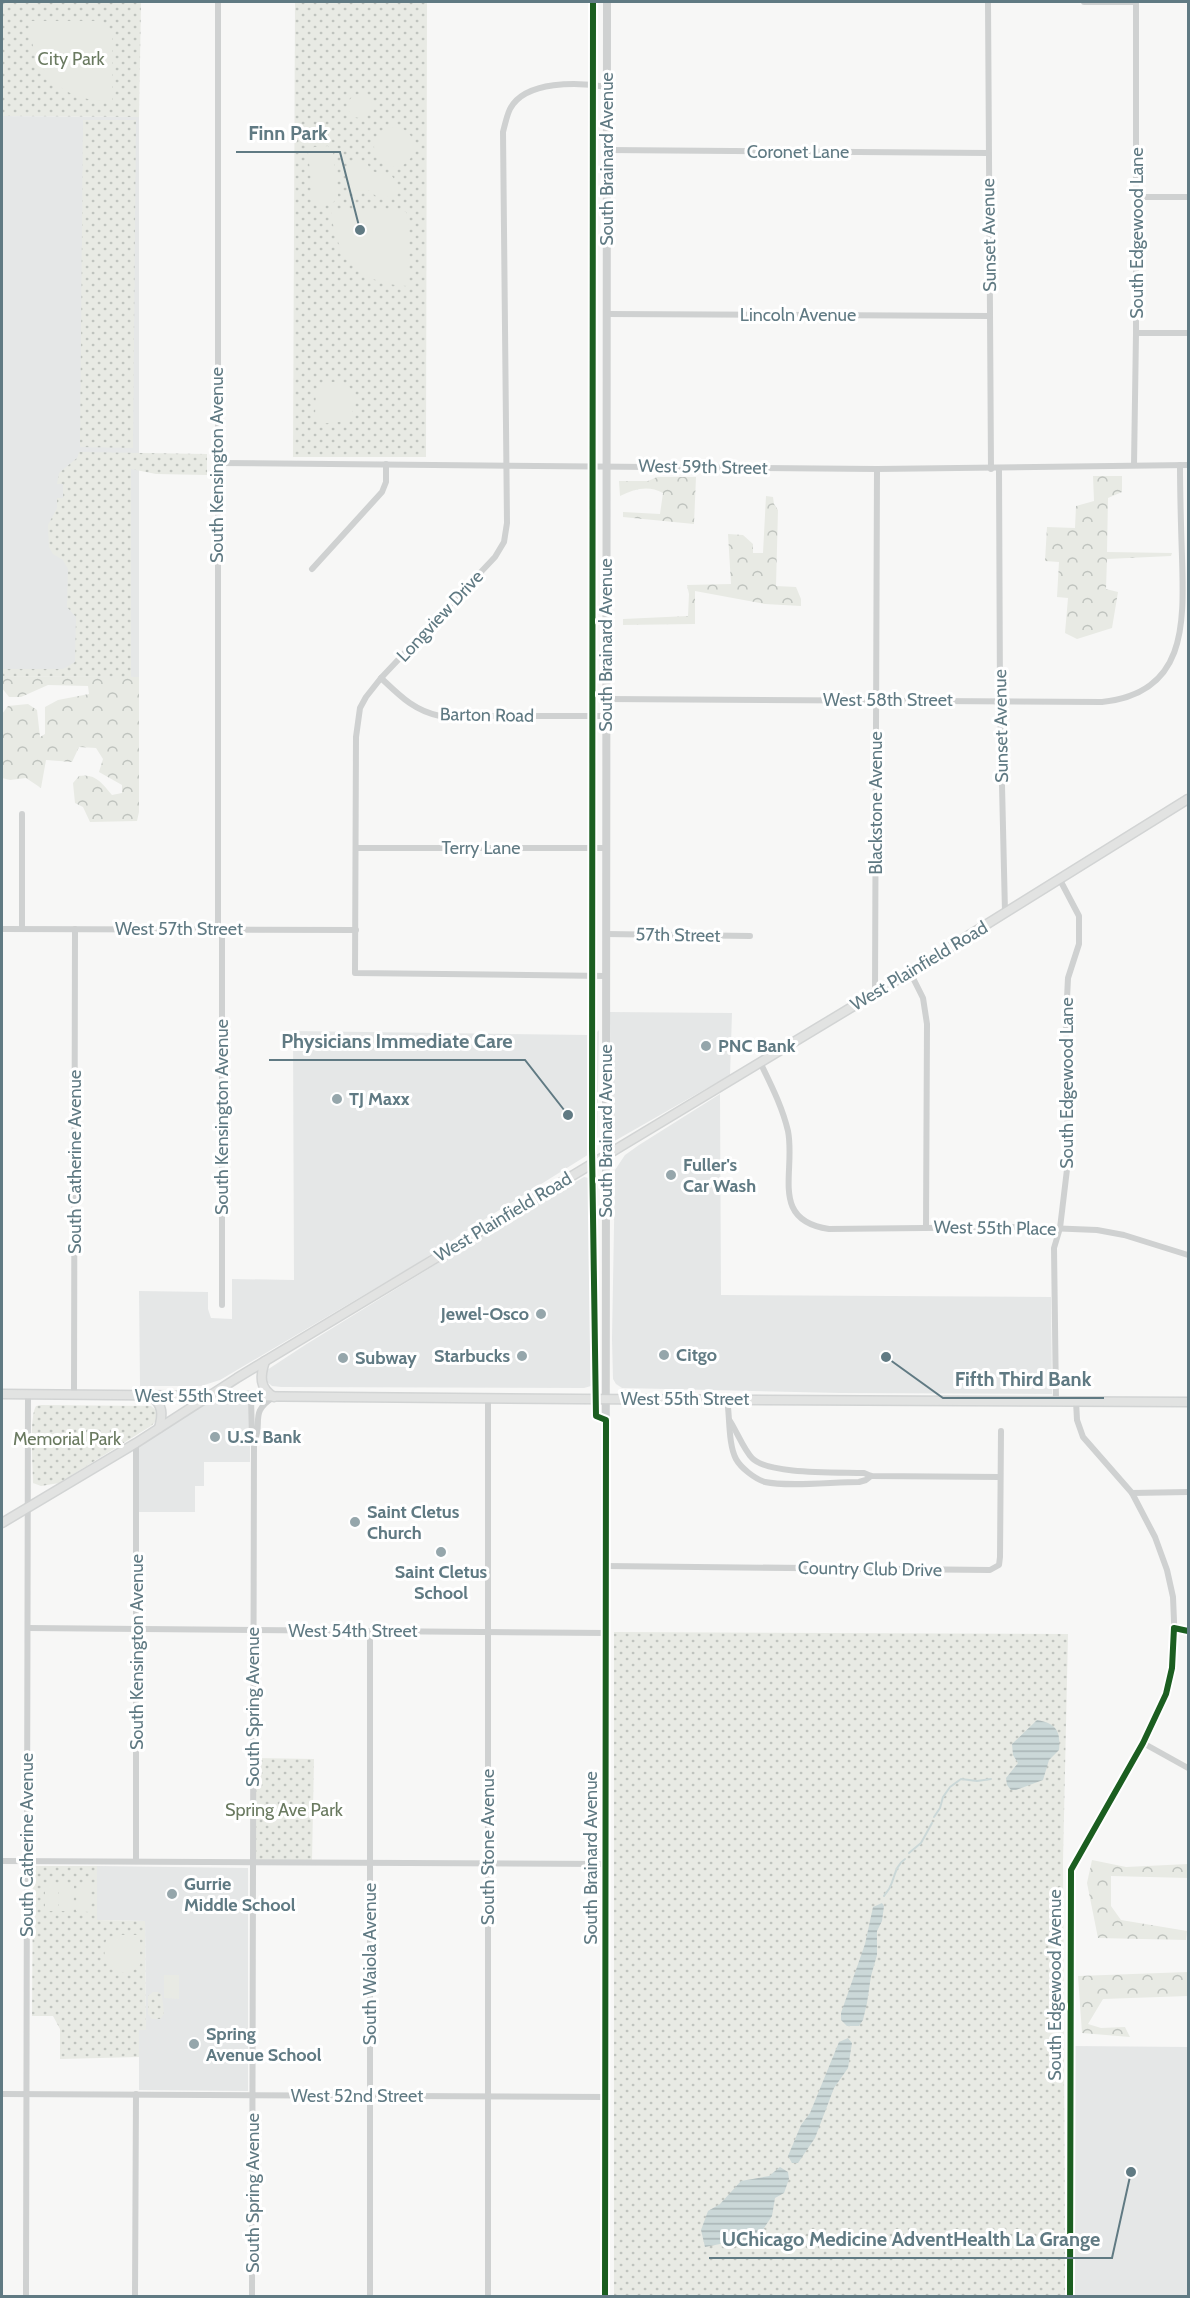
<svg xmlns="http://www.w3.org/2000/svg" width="1190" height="2298" font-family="Cabin,sans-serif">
<defs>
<pattern id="grass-dots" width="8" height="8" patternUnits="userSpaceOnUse" patternTransform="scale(1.5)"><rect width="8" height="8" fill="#e8eae4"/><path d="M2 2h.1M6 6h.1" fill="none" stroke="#bfc3be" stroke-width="1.8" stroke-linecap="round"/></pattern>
<pattern id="forest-crowns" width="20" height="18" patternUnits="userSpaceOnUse" patternTransform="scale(1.5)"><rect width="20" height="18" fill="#e8eae4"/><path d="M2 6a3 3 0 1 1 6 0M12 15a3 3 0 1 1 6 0" fill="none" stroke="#bfc3be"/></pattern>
<pattern id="water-rules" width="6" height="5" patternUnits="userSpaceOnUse" patternTransform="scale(1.5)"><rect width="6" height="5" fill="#cbd8d8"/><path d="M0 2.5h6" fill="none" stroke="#a8b4b5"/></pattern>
</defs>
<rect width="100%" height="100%" fill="#f7f7f6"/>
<g fill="#e5e7e7">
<polygon points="2,116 139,117 139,677 2,676"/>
<polygon points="610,1012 732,1013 730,1075 611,1143"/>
<polygon points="599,1030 597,1144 594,1151 477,1224 418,1263 220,1380 201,1386 140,1386 139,1291 208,1292 208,1309 211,1318 232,1319 232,1279 294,1280 293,1031 588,1035 595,1034"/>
<polygon points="720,1094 721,1295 1051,1297 1052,1394 840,1393 622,1388 616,1384 613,1379 612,1339 615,1170 625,1155 639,1145"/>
<polygon points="584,1177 593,1179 598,1184 598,1362 596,1380 591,1386 584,1388 281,1387 272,1386 266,1381 267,1370 305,1345 472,1242"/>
<polygon points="207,1398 250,1398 250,1462 204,1462 204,1486 195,1486 195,1512 138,1512 138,1445"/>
<polygon points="97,1866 248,1868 248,2091 139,2090 139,2030 146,2030 145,1921 97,1920"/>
<polygon points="1074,2046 1188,2047 1188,2296 1075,2296"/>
</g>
<g fill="url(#grass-dots)">
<polygon points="2,2 141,3 139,117 2,116"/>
<polygon points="295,2 427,3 426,457 293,457"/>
<polygon points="83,120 136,120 133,448 80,447"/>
<polygon points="79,452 207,454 207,475 156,474 131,469 131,677 2,676 2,669 63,669 75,662 76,617 67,607 68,569 63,560 53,554 49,547 48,525 57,508 57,498 63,498 63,484 57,484 59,473 77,458"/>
<path d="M41,1405l110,1 7,6 -1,8 -6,6 -92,57 -18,3 -8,-3c0,-16 -4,-66 3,-77z"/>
<polygon points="614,1632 1068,1634 1063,1861 1065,2296 614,2296"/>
<polygon points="255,1758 314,1759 312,1861 254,1860"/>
<polygon points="33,1866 97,1866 97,1920 145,1921 146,2030 139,2030 139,2057 60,2059 60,2029 53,2016 32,2016"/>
<polygon points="153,1992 158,1992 162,1995 164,2014 160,2019 152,2019 148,2014 148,1996"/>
</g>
<g fill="url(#forest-crowns)">
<polygon points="1093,476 1122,476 1122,492 1108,498 1107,552 1172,553 1171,556 1107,559 1106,589 1118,592 1112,628 1077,639 1065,633 1068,598 1057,597 1059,562 1045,561 1047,527 1075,528 1076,506 1094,501"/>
<path d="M657,477h39l-2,47 -71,-7v-5l37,2 3,-21c-15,-8 -28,-4 -43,3l-1,-15h29z"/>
<polygon points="766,496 773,497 774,504 778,510 776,586 796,587 801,599 801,606 765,604 695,591 695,624 623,625 623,619 688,616 689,594 687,585 731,584 728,534 743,535 753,544 753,553 763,553"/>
<path d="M2,676l137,1v135l-2,9 -47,1 -7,-15 -8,-4 -2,-20 6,-7c16,-3 23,7 33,19l10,-2v-8l-23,-13 4,-13 -7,-11 -17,-1 -7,15 -26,-2 -5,28 -15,-10 -16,2 -8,-2v-64l6,-8 20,-2 9,6 3,27 5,-3v-27l13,-7 31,-6 -1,-8 -40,-1 -27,12h-12l-7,-9z"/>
<polygon points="1092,1860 1126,1867 1188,1864 1188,1878 1111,1876 1111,1906 1121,1920 1187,1931 1186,1940 1098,1938 1087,1883"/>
<polygon points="1188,1972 1188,1996 1103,1999 1088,2024 1101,2028 1125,2027 1130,2037 1082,2033 1078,1976"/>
</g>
<g fill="#e8eae4">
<path d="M30,21h71l11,12v68c-50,2 -82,-30 -82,-80z"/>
<circle cx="360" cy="106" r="12"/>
<circle cx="394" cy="147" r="20"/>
<polygon points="328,146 333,153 338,197 332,204 319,205 313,199 308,153 314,147"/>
<path d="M360,161l7,2 4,8 21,5 7,11 -1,7 -18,5 -12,-9 -14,1c-8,-11 -9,-25 6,-30z"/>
<path d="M331,209h68l7,3 3,6 -1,68c-48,-1 -74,-30 -77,-77z"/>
<path d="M330,382c27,-1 30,19 18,39l-29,3 -4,-7 1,-28z"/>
<rect x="45" y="1884" width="13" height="27"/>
<polygon points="61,1884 74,1884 73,1911 61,1911"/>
<polygon points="77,1884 89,1884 89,1912 76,1911"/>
<path d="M117,1935h20l3,3v27l-11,9c-19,-3 -30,-17 -22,-36z"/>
<polygon points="164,1975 179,1975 179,1999 164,1998"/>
</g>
<g fill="url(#water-rules)">
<path d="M1037,1720c19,3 24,11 22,30l-10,10 -6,20 -27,10h-5l-4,-5 -1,-7 12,-15 -5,-8 -1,-11z"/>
<polygon points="882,1903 884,1906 882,1921 877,1931 877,1955 871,1976 867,2003 863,2020 859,2026 847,2026 841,2020 841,2013 865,1944 873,1907"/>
<polygon points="848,2038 852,2043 848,2068 834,2088 815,2138 798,2163 792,2163 788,2156 801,2125 810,2113 839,2042"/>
<polygon points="780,2167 788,2172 789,2179 784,2193 775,2198 772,2216 762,2231 749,2241 739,2245 720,2244 705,2247 701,2230 708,2211 720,2204 741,2181 769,2176"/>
</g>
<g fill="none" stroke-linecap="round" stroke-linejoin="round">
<g stroke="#cbd8d8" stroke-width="2">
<polyline points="934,1817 940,1808 943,1797 950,1787 961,1779 977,1781 991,1779"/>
<polyline points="909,1853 921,1843 932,1823"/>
<path d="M884,1896c2,-4 5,-6 6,-9 5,-10 5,-21 15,-28"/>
</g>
<defs>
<g id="secondary">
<path d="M265,1361c-5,15 -6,27 9,36"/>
<polyline points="2,1394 577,1399 1188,1402"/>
<path d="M151,1396c12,9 12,18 8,32"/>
<polyline points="2,1523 136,1443 237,1378 910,972 1188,799"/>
</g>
</defs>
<use href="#secondary" stroke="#d2d4d4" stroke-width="11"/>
<g stroke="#cfd1d1" stroke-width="6">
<polyline points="988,2 991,469"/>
<polyline points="1084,2 1136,2"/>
<polyline points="607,150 988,153"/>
<polyline points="1137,197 1188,197"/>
<polyline points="607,314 990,316"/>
<polyline points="1136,333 1188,333"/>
<polyline points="217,463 877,469 1188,465"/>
<polyline points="1134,465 1136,333 1136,2"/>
<polyline points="999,469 1000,701 1005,912"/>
<polyline points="312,569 382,492 386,482 386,464"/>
<path d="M381,678c18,17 33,33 59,38h166"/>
<path d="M606,699l496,3c85,-9 82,-78 80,-145 -1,-30 -2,-61 -2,-92"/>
<polyline points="357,848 606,848"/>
<polyline points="2,929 356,930"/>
<polyline points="22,929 22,814"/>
<polyline points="218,929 218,2"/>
<polyline points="222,929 222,1305"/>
<polyline points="606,934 750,936"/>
<polyline points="910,972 923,998 927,1024 926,1227"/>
<path d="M606,976l-251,-3 1,-236 4,-29 6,-11 15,-19 114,-121 9,-15 3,-19 -4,-391c2,-8 4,-17 7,-23 15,-29 69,-27 97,-22"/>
<polyline points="875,993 877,469"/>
<path d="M760,1062c11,23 22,44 28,69 8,41 -19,89 41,98l194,-2 74,3 27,5 64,20"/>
<polyline points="74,1395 75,929"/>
<path d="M251,1397l1,41 2,4c10,-19 -6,-29 20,-45"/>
<path d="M727,1399c3,17 1,45 9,60 5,9 19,20 29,23 23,5 68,0 94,0l7,-2 5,-4"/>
<polyline points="1056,1401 1054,1248 1060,1228 1068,1161 1066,1019 1068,978 1079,944 1079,916 1059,878"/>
<path d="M730,1421c7,11 14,29 22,37 16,17 87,14 112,15l7,3 129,1"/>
<polyline points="136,1443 136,1861"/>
<polyline points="1132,1493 1188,1492"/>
<polyline points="606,1566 990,1570 999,1565 1000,1557 1001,1431"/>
<polyline points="28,1628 606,1633"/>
<polyline points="1174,1628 1188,1631"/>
<polyline points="1143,1743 1188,1768"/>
<polyline points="2,1861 606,1864"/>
<polyline points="2,2094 605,2097"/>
<polyline points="26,2296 28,1394"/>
<polyline points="135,2296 136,2094"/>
<polyline points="252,2296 254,1442"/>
<polyline points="370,2296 370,1631"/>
<polyline points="488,2296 488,1398"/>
<polyline points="1070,2296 1071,1870 1143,1743 1166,1694 1175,1645 1173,1597 1167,1570 1155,1537 1132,1493 1083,1437 1077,1420 1076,1401"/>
</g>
<polyline stroke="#cfd1d1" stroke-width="8" points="605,2296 607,2"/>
<use href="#secondary" stroke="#e2e3e2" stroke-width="8"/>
<defs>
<g id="cycleway">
<polyline points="593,2 592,1149 596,1416 606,1420 605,2296"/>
<polyline points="1070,2296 1071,1870 1143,1743 1166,1694 1172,1668 1174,1628 1188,1631"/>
</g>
</defs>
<use href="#cycleway" stroke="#fff" stroke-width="10"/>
<use href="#cycleway" stroke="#1b5e20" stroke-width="6"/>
</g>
<g fill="#95a6ab" stroke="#fff" stroke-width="2">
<circle cx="706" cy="1046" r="6"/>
<circle cx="337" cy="1099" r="6"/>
<circle cx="671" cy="1175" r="6"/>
<circle cx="541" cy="1314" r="6"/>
<circle cx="664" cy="1355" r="6"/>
<circle cx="522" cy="1356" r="6"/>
<circle cx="343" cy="1358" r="6"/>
<circle cx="215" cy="1437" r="6"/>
<circle cx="355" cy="1522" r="6"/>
<circle cx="441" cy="1552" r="6"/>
<circle cx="172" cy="1894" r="6"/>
<circle cx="194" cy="2044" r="6"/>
</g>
<g text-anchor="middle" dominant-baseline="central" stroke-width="6" stroke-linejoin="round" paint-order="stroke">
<g font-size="18" fill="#6a7a60" stroke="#fff">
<text x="71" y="59">City Park</text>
<text x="67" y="1439">Memorial Park</text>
<text x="284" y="1810">Spring Ave Park</text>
</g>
<g font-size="18" fill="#607a83" stroke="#fff">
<text x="798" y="152">Coronet Lane</text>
<text transform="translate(607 159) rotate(-90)">South Brainard Avenue</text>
<text transform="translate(1137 233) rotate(-90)">South Edgewood Lane</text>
<text transform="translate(989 235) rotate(-91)">Sunset Avenue</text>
<text x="798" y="315">Lincoln Avenue</text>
<text transform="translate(217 465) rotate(-90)">South Kensington Avenue</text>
<text transform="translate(703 467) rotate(1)">West 59th Street</text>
<text transform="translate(440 616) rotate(-47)">Longview Drive</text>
<text transform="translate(606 645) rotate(-90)">South Brainard Avenue</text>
<text x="888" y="700">West 58th Street</text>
<text transform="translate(487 715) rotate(1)">Barton Road</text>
<text transform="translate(1001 726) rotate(-91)">Sunset Avenue</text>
<text transform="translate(876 803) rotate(-90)">Blackstone Avenue</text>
<text x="481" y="848">Terry Lane</text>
<text x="179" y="929">West 57th Street</text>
<text transform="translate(678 935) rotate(1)">57th Street</text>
<text transform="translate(919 966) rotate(-31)">West Plainfield Road</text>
<text transform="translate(1067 1083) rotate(-90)">South Edgewood Lane</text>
<text transform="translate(222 1117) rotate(-90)">South Kensington Avenue</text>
<text transform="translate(606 1131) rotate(-90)">South Brainard Avenue</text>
<text transform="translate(75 1162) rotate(-90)">South Catherine Avenue</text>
<text transform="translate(503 1217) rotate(-31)">West Plainfield Road</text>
<text transform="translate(995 1228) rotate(1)">West 55th Place</text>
<text x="199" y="1396">West 55th Street</text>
<text x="685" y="1399">West 55th Street</text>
<text transform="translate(870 1569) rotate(1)">Country Club Drive</text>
<text x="353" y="1631">West 54th Street</text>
<text transform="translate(137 1652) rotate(-90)">South Kensington Avenue</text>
<text transform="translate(253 1707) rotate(-90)">South Spring Avenue</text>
<text transform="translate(27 1845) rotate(-90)">South Catherine Avenue</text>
<text transform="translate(488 1847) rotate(-90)">South Stone Avenue</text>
<text transform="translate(591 1858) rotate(-90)">South Brainard Avenue</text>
<text transform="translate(370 1964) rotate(-90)">South Waiola Avenue</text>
<text transform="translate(1055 1985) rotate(-90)">South Edgewood Avenue</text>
<text x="357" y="2096">West 52nd Street</text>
<text transform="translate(253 2193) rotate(-90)">South Spring Avenue</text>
</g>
<g font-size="18" font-weight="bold" fill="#607a83" stroke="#fff" text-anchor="start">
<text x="718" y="1046">PNC Bank</text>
<text x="349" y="1099">TJ Maxx</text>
<text x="683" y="1165">Fuller's<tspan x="683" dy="21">Car Wash</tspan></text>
<text x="529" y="1314" text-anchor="end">Jewel-Osco</text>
<text x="676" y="1355">Citgo</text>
<text x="510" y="1356" text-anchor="end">Starbucks</text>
<text x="355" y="1358">Subway</text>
<text x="227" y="1437">U.S. Bank</text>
<text x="367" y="1512">Saint Cletus<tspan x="367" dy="21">Church</tspan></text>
<text x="441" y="1572" text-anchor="middle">Saint Cletus<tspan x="441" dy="21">School</tspan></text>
<text x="184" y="1884">Gurrie<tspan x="184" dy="21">Middle School</tspan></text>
<text x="206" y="2034">Spring<tspan x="206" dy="21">Avenue School</tspan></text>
</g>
</g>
<path fill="none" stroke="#607a83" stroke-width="2" d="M360 230L340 152H236M568 1115L525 1060H269M886 1357L943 1398H1104M1131 2172L1112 2258H709"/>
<g fill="#607a83" stroke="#fff" stroke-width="2">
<circle cx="360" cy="230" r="6"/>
<circle cx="568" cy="1115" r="6"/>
<circle cx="886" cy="1357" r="6"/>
<circle cx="1131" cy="2172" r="6"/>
</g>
<g font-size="20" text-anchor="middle" font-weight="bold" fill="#607a83" stroke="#fff" stroke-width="6" stroke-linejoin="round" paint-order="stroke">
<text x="288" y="140">Finn Park</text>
<text x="397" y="1048">Physicians Immediate Care</text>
<text x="1023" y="1386">Fifth Third Bank</text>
<text x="911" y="2246">UChicago Medicine AdventHealth La Grange</text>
</g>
<rect width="1190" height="2298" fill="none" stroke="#607a83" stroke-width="6"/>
</svg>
